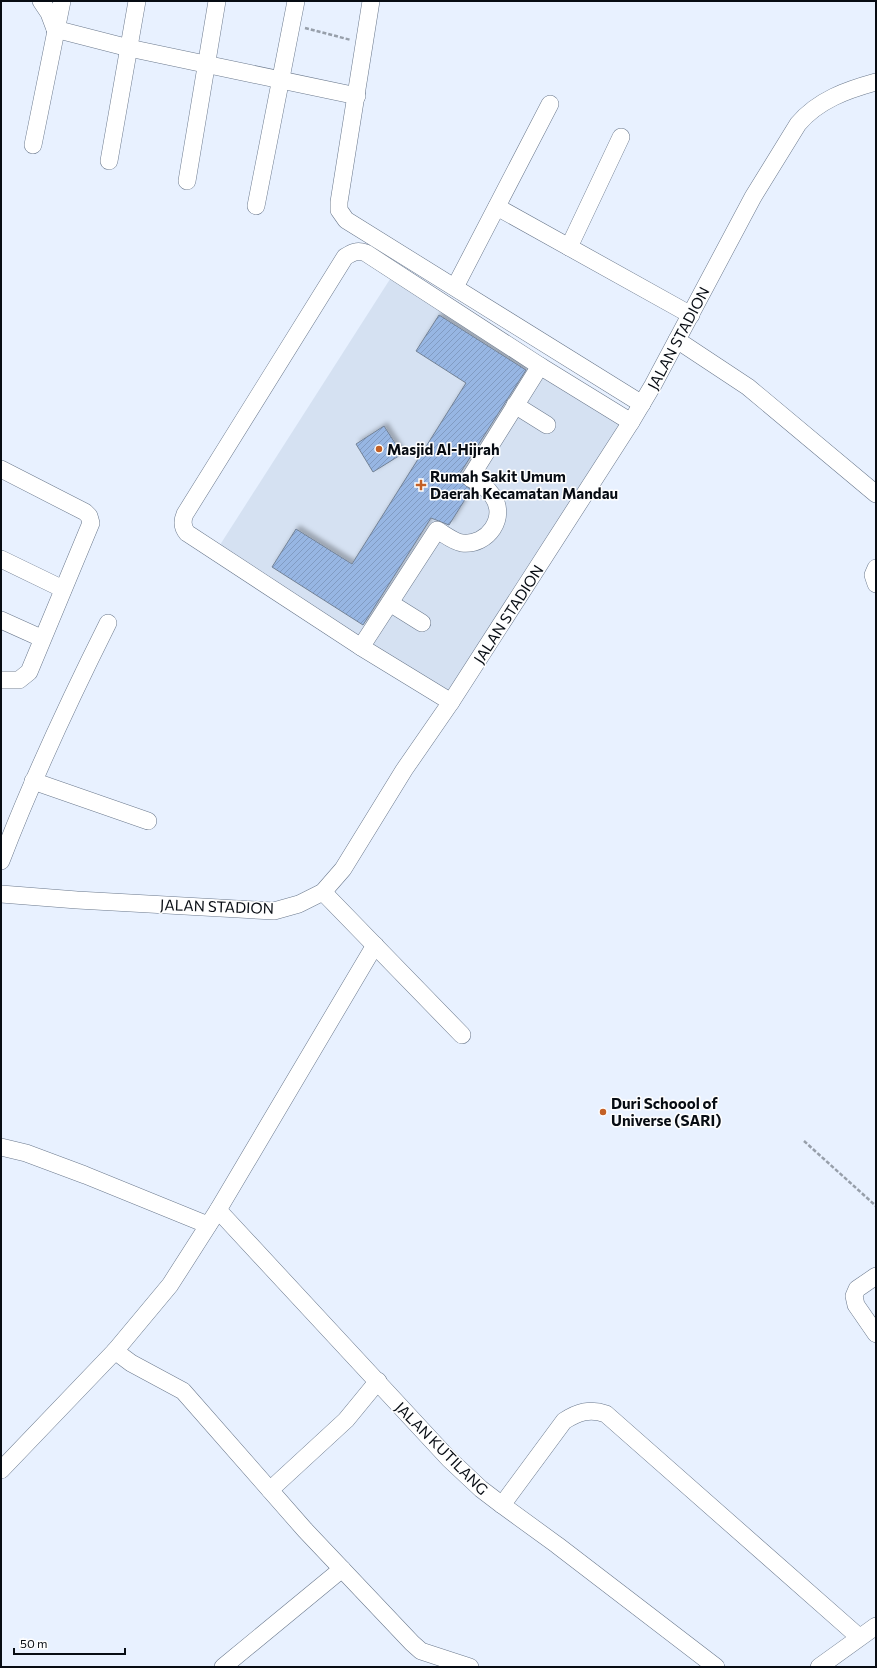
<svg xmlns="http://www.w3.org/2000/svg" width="877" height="1668" font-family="Commissioner,sans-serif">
<defs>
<pattern id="building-hatch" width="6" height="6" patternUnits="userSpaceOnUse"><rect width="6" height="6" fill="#97b6e3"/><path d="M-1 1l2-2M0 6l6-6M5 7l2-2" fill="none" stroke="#819bc2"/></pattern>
<filter id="shadow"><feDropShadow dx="3.5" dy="-3.5" stdDeviation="2" flood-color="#0004"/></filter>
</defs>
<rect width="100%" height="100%" fill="#e8f1ff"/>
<polygon fill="#d5e1f2" points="392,276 623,423 449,695 218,548"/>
<g fill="url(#building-hatch)" stroke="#738296" filter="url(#shadow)">
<polygon points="439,315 526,370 457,478 471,490 449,525 431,518 363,625 272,567 296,529 352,564 466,383 416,351"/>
<polygon points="384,426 402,454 373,472 356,444"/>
</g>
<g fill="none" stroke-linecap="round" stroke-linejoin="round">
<defs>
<g id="minor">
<polyline points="41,1 49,13 55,29"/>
<polyline points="371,1 339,202 339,210 346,220 642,404"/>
<polyline points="55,29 129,48 357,96"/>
<polyline points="33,145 62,1"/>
<polyline points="109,161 137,1"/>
<polyline points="187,181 217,1"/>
<polyline points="256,206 296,1"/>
<polyline points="497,207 691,315"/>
<polyline points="569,247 621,137"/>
<polyline points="455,287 550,104"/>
<polyline points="677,340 748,387 876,494"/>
<polyline points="515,405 547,425"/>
<polyline points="1,469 85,512 89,516 91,523 29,672 19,680 1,680"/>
<polyline points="1,559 63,589"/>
<polyline points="876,568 873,575 876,584"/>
<polyline points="390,603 422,623"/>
<polyline points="1,620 41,638"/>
<path d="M361,647l-174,-114c-5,-6 -5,-12 -2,-19l160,-257c8,-5 12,-7 21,-4l174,113"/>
<path d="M451,702l-90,-55 76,-117c7,4 17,12 25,13 26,3 46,-26 30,-48 -5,-8 -13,-12 -22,-17l70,-112 91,56"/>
<polyline points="33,781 148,821"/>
<path d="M1,861c31,-81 68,-160 107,-238"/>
<polyline points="323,892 462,1035"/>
<path d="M1,894l76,6 197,11 25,-7 24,-12 20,-23 61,-99 47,-68 180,-280 22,-37 100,-188 45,-73c20,-24 49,-34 78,-42"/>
<polyline points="1,1147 26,1153 85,1175 208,1225"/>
<polyline points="218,1210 449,1459 481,1489 502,1505 557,1545 716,1667"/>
<polyline points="876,1276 857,1289 854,1296 856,1305 876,1334"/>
<polyline points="115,1351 131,1363 183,1391 305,1530 412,1643 421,1651 470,1667"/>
<polyline points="1,1470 115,1351 170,1285 218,1210 375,945"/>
<polyline points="270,1490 346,1420 378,1381"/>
<path d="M502,1505l62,-84c14,-9 26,-13 42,-7l253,223"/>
<polyline points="223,1667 342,1569"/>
<polyline points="819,1667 876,1626"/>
</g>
</defs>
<use href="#minor" stroke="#6b798d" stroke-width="18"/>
<g stroke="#979faa" stroke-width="2.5" stroke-dasharray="4 2" stroke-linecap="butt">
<polyline points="305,28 351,40"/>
<polyline points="804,1141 876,1206"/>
</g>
<use href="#minor" stroke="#fff" stroke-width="17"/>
</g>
<g fill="#c36026" stroke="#fefefe" stroke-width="1.5">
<circle cx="379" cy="449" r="4"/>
<path d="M419 479h4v4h4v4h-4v4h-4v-4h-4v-4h4z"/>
<circle cx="603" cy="1112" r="4"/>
</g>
<g text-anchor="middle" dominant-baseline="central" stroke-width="3" stroke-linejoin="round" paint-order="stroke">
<g font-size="15" fill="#070c13" stroke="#fefefe">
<text transform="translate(678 338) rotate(-62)">JALAN STADION</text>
<text transform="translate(508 614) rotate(-57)">JALAN STADION</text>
<text transform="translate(217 906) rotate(2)">JALAN STADION</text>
<text transform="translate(442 1448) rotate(45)">JALAN KUTILANG</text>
</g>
<g font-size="15" font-weight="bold" fill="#070c13" stroke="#fefefe" text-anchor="start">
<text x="387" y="449">Masjid Al-Hijrah</text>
<text x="430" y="476">Rumah Sakit Umum<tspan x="430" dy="17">Daerah Kecamatan Mandau</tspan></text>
<text x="611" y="1103">Duri Schoool of<tspan x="611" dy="17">Universe (SARI)</tspan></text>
</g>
</g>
<rect width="877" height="1668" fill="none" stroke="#070c13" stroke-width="4"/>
<path d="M14 1648v6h111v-6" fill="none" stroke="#070c13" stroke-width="2"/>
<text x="20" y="1648" font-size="12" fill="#070c13" stroke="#fefefe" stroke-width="3" paint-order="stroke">50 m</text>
</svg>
